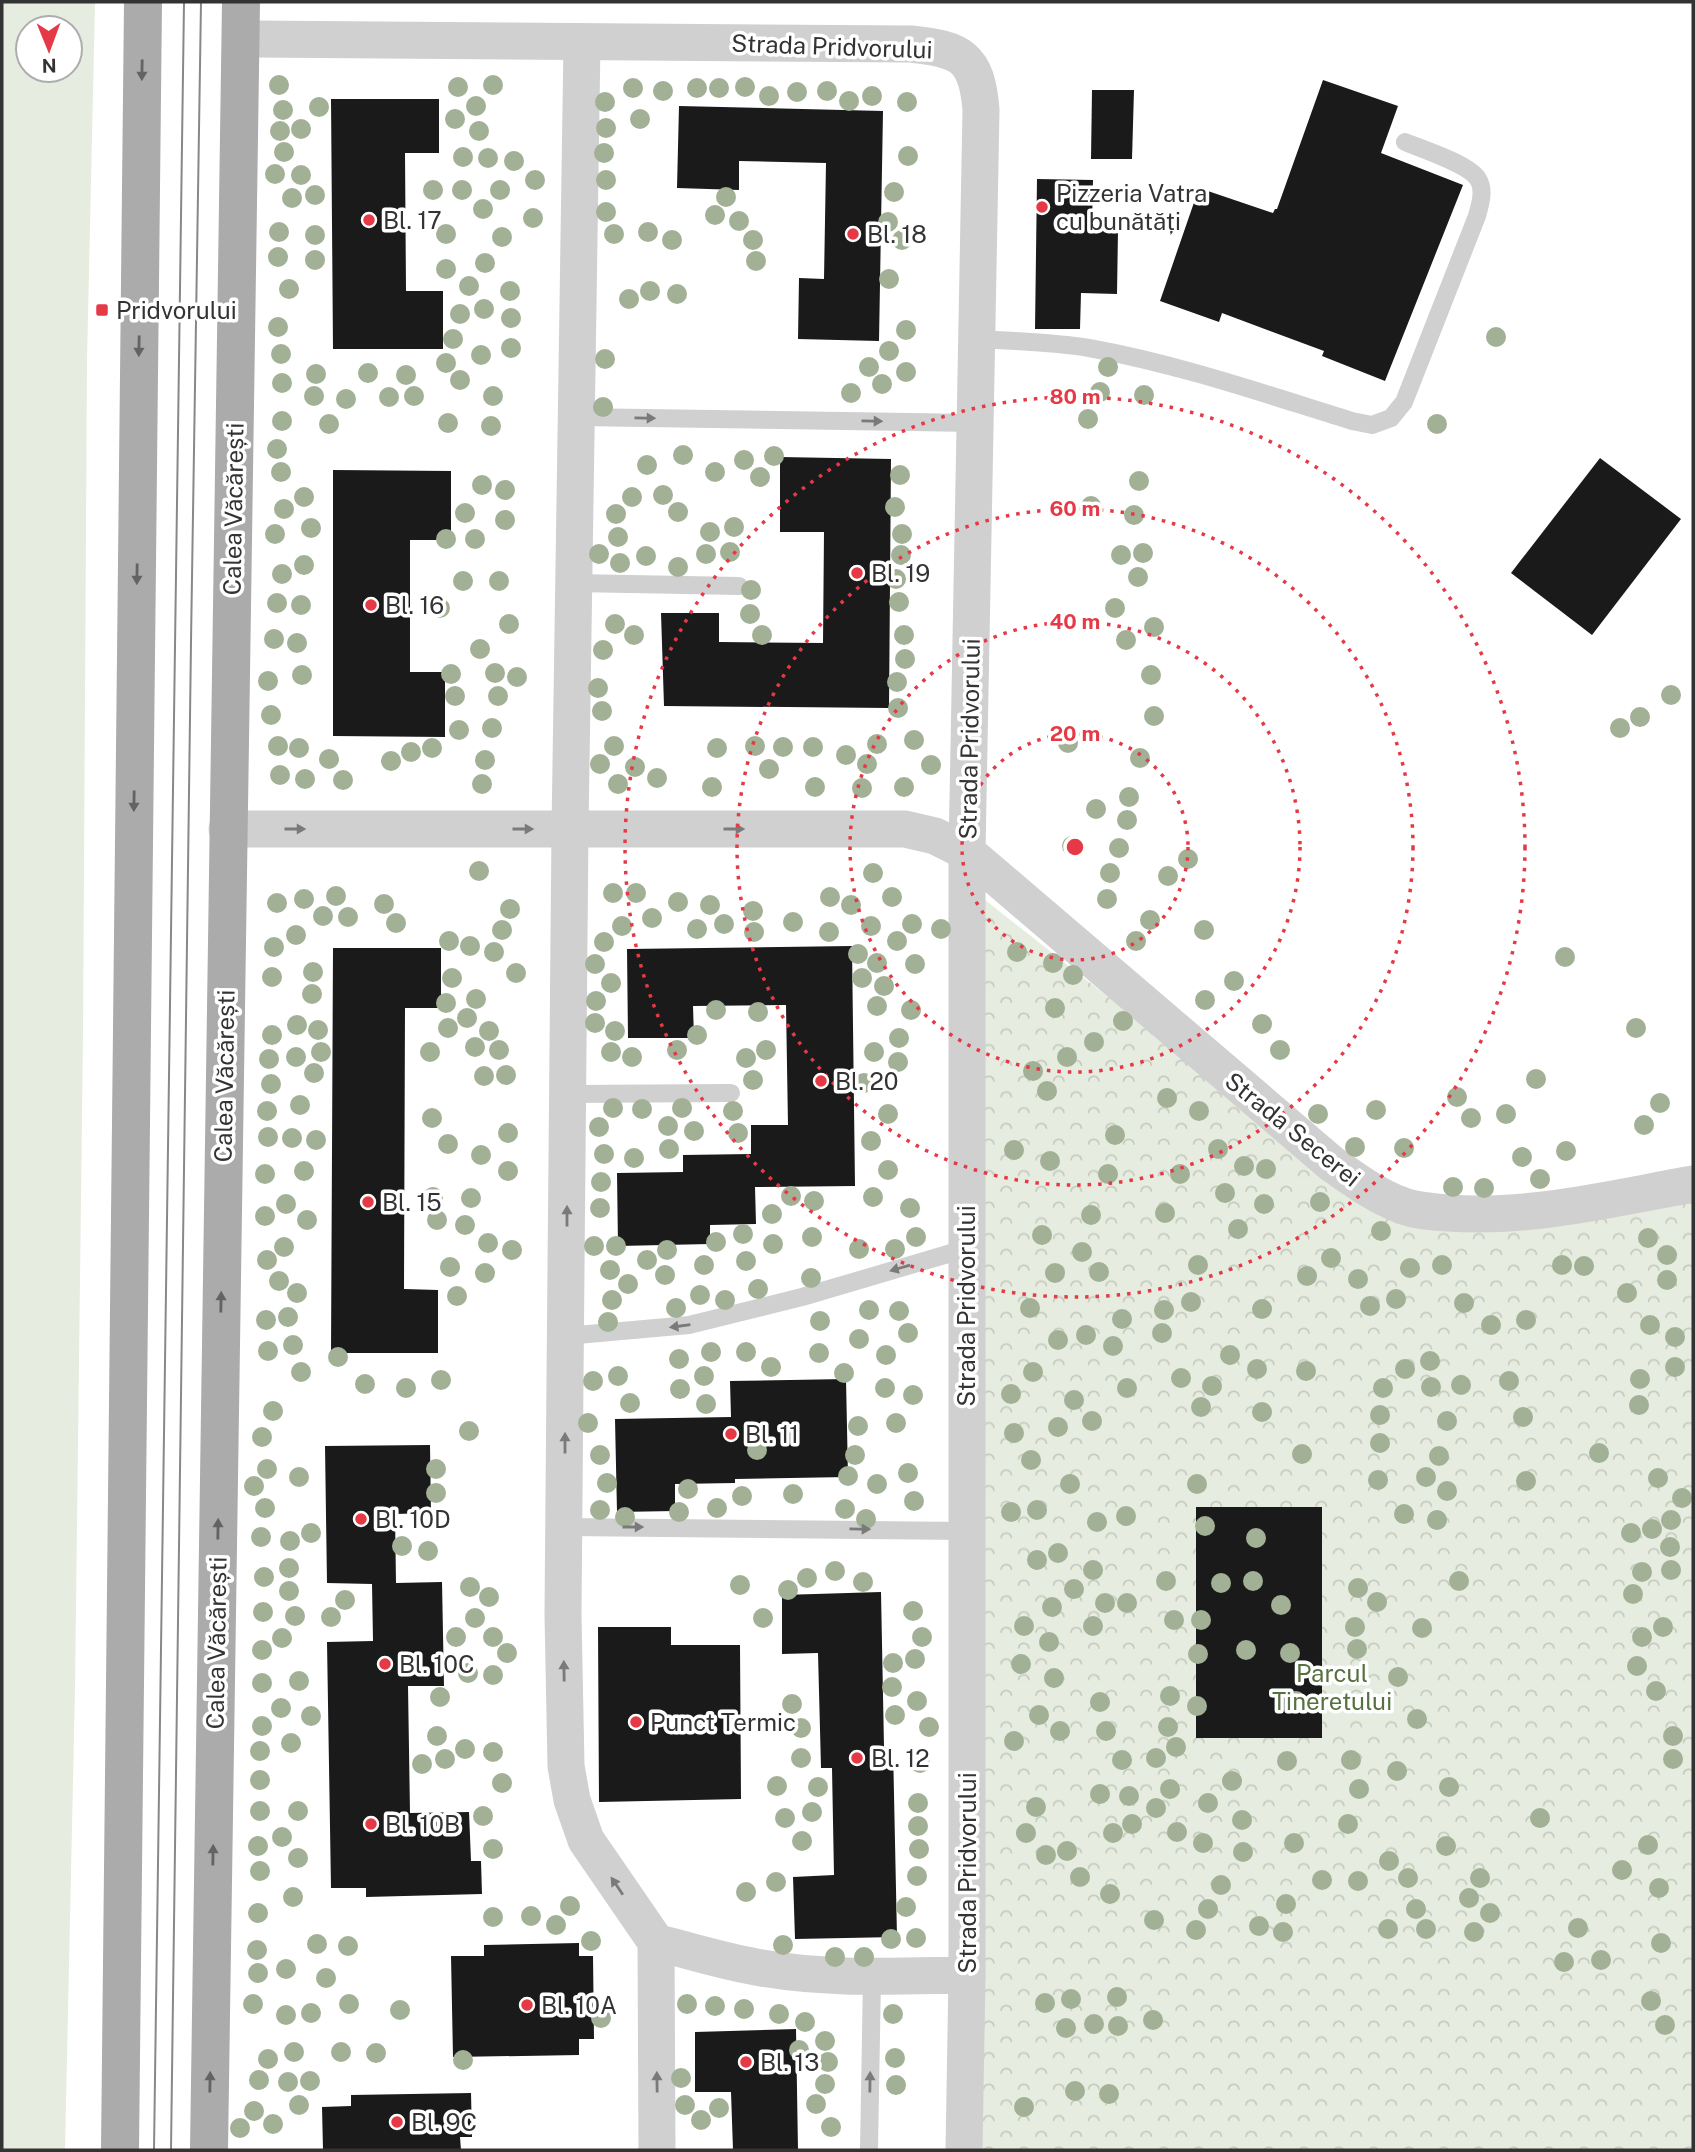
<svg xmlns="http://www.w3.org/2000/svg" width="1695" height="2152" font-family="'Public Sans',sans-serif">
<defs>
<pattern id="park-crowns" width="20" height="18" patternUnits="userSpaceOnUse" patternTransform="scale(1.75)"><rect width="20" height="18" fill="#e6ecdf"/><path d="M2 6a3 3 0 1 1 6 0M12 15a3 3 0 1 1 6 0" fill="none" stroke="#c6cbc0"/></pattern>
</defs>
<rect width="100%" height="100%" fill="#fff"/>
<path fill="#e6ecdf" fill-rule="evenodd" d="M2,2h93l-8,359 -4,672 -8,655 -10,462h-63zM28,28h42v42h-42z"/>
<polygon fill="url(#park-crowns)" points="970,888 1184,1057 1399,1214 1693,1188 1693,2150 972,2150"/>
<g fill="#1a1a1a">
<polygon points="1323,80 1398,106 1381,153 1463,185 1385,381 1322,356 1324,351 1222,313 1219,322 1160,301 1199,188 1273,213 1275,209 1277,209"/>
<polygon points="1092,90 1134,90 1132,159 1091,159"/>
<polygon points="331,99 439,99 439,153 405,153 406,291 443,291 443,349 333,349"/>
<polygon points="679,106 883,111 879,341 798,339 799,278 824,279 826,163 739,161 739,190 677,188"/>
<polygon points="1037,179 1093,180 1092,229 1118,230 1117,294 1081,293 1080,329 1035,329"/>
<polygon points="780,457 891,459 889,708 664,706 661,613 719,613 719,642 823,643 824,532 780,532"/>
<polygon points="1600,458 1681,519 1592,635 1511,573"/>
<polygon points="333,470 451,471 451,540 410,540 410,672 445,672 445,737 333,736"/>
<polygon points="852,946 855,1186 755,1187 756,1224 710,1225 710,1244 618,1246 617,1173 683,1172 683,1155 751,1154 751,1125 788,1125 786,1005 693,1006 694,1038 628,1038 627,949"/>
<polygon points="333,948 441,948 441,1008 405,1008 404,1289 438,1290 438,1353 331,1353"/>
<polygon points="846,1379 848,1477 735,1479 735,1483 675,1484 675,1511 617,1512 615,1419 731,1417 730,1381"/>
<polygon points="430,1445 431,1513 395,1514 396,1583 442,1582 444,1686 408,1686 410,1813 469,1812 471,1861 481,1861 482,1894 366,1897 366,1888 331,1888 327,1642 373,1641 372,1584 327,1583 325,1446"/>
<rect x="1196" y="1507" width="126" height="231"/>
<polygon points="881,1592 884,1747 893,1747 897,1937 795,1939 793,1877 834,1875 832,1768 821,1768 818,1653 782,1654 782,1595"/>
<polygon points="598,1627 671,1627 671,1645 740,1645 741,1799 599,1802"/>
<polygon points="579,1943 579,1956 593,1956 594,2039 579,2039 579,2055 453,2057 451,1956 484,1956 484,1945"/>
<polygon points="796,2029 798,2150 733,2150 731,2092 695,2092 695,2032"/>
<polygon points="471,2093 472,2137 460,2137 461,2150 323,2150 322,2107 351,2106 351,2095"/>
</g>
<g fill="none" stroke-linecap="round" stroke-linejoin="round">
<g stroke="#d0d0d0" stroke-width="18">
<path d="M976,339c38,2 76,3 113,9 89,16 176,46 263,73l20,4 19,-7 13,-16 73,-186c3,-11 8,-26 1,-37 -9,-15 -56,-30 -73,-37"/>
<polyline points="576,417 975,423"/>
<polyline points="574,583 739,586"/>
<polyline points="568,1094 731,1093"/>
<polyline points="566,1336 689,1325 802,1297 965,1249"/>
<polyline points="564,1527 967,1531"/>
<polyline points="869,2150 872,1977"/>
</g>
<g stroke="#d0d0d0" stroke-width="37">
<path d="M241,39l670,5c50,5 66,13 70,66l-14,742v1123l-3,175"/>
<polyline points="582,42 570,829 565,1378 563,1615 566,1766 572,1800 586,1840 656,1942 657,2150"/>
<path d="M227,829h678l30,7 32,16 365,312c22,15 44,32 69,41 15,6 32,7 48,8 82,6 164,-15 244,-29"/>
<path d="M656,1942c33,9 66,19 100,25 69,13 141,9 211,8"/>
</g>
<g stroke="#ababab" stroke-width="38">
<polyline points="120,2150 143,2"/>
<polyline points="209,2150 241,2"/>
</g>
<g stroke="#888" stroke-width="2">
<polyline points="154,2150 184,2"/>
<polyline points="171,2150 191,642 201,2"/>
</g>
</g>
<g fill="#a2b095">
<circle cx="279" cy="85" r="10"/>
<circle cx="493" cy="85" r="10"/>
<circle cx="458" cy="87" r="10"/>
<circle cx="745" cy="87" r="10"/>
<circle cx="633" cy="88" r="10"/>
<circle cx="697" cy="88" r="10"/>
<circle cx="719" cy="88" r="10"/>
<circle cx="663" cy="91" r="10"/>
<circle cx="827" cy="91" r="10"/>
<circle cx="797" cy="92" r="10"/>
<circle cx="769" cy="96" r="10"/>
<circle cx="872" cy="96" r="10"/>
<circle cx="849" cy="101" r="10"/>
<circle cx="605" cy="102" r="10"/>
<circle cx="907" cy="102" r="10"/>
<circle cx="476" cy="106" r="10"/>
<circle cx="319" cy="107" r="10"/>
<circle cx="283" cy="110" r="10"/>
<circle cx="455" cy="119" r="10"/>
<circle cx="640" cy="119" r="10"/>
<circle cx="606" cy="128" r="10"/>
<circle cx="301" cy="129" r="10"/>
<circle cx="280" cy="131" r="10"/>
<circle cx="479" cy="131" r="10"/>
<circle cx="284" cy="152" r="10"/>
<circle cx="604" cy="153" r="10"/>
<circle cx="908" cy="156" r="10"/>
<circle cx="463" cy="157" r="10"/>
<circle cx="488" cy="158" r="10"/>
<circle cx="514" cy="161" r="10"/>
<circle cx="275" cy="174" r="10"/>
<circle cx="301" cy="175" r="10"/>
<circle cx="535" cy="180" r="10"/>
<circle cx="606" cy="180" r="10"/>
<circle cx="433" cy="190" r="10"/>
<circle cx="462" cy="190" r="10"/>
<circle cx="500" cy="190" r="10"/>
<circle cx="894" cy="192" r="10"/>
<circle cx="315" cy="195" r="10"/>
<circle cx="726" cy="197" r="10"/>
<circle cx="292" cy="198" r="10"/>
<circle cx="483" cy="209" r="10"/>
<circle cx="606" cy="212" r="10"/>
<circle cx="715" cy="215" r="10"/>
<circle cx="533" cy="218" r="10"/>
<circle cx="739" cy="221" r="10"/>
<circle cx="888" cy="222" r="10"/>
<circle cx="279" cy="232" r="10"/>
<circle cx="648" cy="232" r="10"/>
<circle cx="446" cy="234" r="10"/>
<circle cx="614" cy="234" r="10"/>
<circle cx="315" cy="235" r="10"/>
<circle cx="502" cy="237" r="10"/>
<circle cx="672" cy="240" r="10"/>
<circle cx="753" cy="240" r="10"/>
<circle cx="902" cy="240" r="10"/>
<circle cx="278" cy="257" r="10"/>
<circle cx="315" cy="260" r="10"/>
<circle cx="756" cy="261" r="10"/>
<circle cx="485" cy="263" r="10"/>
<circle cx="446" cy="269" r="10"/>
<circle cx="889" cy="279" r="10"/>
<circle cx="469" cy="286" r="10"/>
<circle cx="289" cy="289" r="10"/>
<circle cx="510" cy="291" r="10"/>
<circle cx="650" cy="291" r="10"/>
<circle cx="677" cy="294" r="10"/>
<circle cx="629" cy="299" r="10"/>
<circle cx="484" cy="309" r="10"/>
<circle cx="460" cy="314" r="10"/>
<circle cx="511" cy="318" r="10"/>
<circle cx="278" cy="327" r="10"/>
<circle cx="906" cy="330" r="10"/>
<circle cx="1496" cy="337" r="10"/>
<circle cx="453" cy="339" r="10"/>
<circle cx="511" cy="348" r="10"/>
<circle cx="889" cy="351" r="10"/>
<circle cx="281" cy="354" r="10"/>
<circle cx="481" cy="355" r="10"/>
<circle cx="605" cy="359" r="10"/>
<circle cx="446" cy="363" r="10"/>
<circle cx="869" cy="367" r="10"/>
<circle cx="1108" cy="367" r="10"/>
<circle cx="906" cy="372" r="10"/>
<circle cx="368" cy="373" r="10"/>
<circle cx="316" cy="374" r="10"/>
<circle cx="406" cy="375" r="10"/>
<circle cx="460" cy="380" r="10"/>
<circle cx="282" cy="383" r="10"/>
<circle cx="882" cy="384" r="10"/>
<circle cx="1100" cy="392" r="10"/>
<circle cx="851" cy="393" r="10"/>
<circle cx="1144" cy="395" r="10"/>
<circle cx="314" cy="396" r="10"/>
<circle cx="414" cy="396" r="10"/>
<circle cx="493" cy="396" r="10"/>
<circle cx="389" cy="397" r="10"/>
<circle cx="346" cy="399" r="10"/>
<circle cx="603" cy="407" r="10"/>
<circle cx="1088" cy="419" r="10"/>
<circle cx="282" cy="421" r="10"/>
<circle cx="448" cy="423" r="10"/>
<circle cx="329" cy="424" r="10"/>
<circle cx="1437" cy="424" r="10"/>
<circle cx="491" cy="426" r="10"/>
<circle cx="277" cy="449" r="10"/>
<circle cx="683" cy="455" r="10"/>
<circle cx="774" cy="456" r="10"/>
<circle cx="744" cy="460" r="10"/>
<circle cx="647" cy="465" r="10"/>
<circle cx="281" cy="472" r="10"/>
<circle cx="715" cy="472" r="10"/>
<circle cx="900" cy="475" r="10"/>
<circle cx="760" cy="477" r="10"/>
<circle cx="1139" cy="481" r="10"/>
<circle cx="482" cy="485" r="10"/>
<circle cx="505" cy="490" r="10"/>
<circle cx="663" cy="495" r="10"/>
<circle cx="304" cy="497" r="10"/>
<circle cx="632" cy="497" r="10"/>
<circle cx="1091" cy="506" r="10"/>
<circle cx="895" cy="507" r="10"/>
<circle cx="284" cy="509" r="10"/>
<circle cx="678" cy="512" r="10"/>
<circle cx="465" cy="513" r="10"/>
<circle cx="616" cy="514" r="10"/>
<circle cx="1134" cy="515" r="10"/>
<circle cx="505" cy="520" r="10"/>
<circle cx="734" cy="527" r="10"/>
<circle cx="311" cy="528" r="10"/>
<circle cx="710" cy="532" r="10"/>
<circle cx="275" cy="534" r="10"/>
<circle cx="902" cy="534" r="10"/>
<circle cx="618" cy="537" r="10"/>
<circle cx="446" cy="539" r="10"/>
<circle cx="475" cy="539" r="10"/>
<circle cx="730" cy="552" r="10"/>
<circle cx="1143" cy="553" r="10"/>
<circle cx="599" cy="554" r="10"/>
<circle cx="706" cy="554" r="10"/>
<circle cx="901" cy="555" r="10"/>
<circle cx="1121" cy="555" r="10"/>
<circle cx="646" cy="556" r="10"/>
<circle cx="620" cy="563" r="10"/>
<circle cx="304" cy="565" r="10"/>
<circle cx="678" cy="567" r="10"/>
<circle cx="282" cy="574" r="10"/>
<circle cx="1138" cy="577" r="10"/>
<circle cx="896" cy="579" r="10"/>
<circle cx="463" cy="581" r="10"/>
<circle cx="499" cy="581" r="10"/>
<circle cx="751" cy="590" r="10"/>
<circle cx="899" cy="602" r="10"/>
<circle cx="277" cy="603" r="10"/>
<circle cx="301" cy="605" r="10"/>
<circle cx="440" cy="608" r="10"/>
<circle cx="1115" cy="608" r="10"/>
<circle cx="750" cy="614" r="10"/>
<circle cx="509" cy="624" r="10"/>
<circle cx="615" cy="624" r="10"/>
<circle cx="1154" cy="627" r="10"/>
<circle cx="634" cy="635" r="10"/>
<circle cx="762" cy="635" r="10"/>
<circle cx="904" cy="635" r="10"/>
<circle cx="274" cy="639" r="10"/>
<circle cx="1126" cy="640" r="10"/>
<circle cx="297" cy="643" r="10"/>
<circle cx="480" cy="649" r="10"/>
<circle cx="603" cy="650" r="10"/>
<circle cx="905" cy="659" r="10"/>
<circle cx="495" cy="673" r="10"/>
<circle cx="451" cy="674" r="10"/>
<circle cx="302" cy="675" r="10"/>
<circle cx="1151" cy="675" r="10"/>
<circle cx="517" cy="677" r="10"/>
<circle cx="268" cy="681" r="10"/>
<circle cx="897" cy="682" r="10"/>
<circle cx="598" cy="688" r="10"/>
<circle cx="1671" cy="695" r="10"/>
<circle cx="455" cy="696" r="10"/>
<circle cx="498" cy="696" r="10"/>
<circle cx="898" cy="708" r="10"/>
<circle cx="602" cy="711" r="10"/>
<circle cx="271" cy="715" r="10"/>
<circle cx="1154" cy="716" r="10"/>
<circle cx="1640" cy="717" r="10"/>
<circle cx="492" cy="728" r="10"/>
<circle cx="1620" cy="728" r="10"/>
<circle cx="459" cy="730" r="10"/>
<circle cx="914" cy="740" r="10"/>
<circle cx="1068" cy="743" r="10"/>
<circle cx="877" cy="744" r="10"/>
<circle cx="278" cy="746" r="10"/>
<circle cx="614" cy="746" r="10"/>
<circle cx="755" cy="746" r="10"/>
<circle cx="783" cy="747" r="10"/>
<circle cx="813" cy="747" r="10"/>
<circle cx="299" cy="748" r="10"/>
<circle cx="432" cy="748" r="10"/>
<circle cx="717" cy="748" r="10"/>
<circle cx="411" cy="752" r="10"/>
<circle cx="846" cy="755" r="10"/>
<circle cx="1140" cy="758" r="10"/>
<circle cx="329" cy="759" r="10"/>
<circle cx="485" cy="760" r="10"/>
<circle cx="391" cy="761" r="10"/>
<circle cx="600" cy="764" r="10"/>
<circle cx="867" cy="764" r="10"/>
<circle cx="931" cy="765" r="10"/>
<circle cx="635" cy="767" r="10"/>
<circle cx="769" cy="769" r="10"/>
<circle cx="280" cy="775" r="10"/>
<circle cx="657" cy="778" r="10"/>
<circle cx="305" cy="779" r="10"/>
<circle cx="343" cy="780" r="10"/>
<circle cx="482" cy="784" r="10"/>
<circle cx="618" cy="784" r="10"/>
<circle cx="712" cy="787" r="10"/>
<circle cx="815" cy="787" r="10"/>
<circle cx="904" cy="787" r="10"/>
<circle cx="862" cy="788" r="10"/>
<circle cx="1129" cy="797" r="10"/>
<circle cx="1096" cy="809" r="10"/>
<circle cx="1127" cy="820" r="10"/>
<circle cx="1072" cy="846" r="10"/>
<circle cx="1119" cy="848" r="10"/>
<circle cx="1188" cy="859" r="10"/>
<circle cx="479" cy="871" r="10"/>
<circle cx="873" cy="873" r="10"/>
<circle cx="1110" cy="873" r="10"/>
<circle cx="1168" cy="876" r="10"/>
<circle cx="613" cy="893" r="10"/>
<circle cx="636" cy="893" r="10"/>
<circle cx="336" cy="896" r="10"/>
<circle cx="830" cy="897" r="10"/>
<circle cx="892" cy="897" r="10"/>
<circle cx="304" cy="899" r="10"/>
<circle cx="1107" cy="899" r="10"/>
<circle cx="678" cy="902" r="10"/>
<circle cx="277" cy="903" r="10"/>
<circle cx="384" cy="904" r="10"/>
<circle cx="710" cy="905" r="10"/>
<circle cx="851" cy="905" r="10"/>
<circle cx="510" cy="909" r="10"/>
<circle cx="753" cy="911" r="10"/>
<circle cx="323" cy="916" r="10"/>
<circle cx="348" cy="917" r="10"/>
<circle cx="652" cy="918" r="10"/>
<circle cx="1150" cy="920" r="10"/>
<circle cx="793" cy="922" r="10"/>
<circle cx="396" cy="923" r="10"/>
<circle cx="724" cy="924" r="10"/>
<circle cx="912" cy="924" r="10"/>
<circle cx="622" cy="926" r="10"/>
<circle cx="871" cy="926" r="10"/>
<circle cx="697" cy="929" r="10"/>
<circle cx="941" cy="929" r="10"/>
<circle cx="502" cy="930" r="10"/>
<circle cx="1204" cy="930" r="10"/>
<circle cx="754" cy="932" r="10"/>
<circle cx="829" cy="932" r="10"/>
<circle cx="296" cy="935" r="10"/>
<circle cx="449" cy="941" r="10"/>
<circle cx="897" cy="941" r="10"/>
<circle cx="1136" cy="941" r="10"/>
<circle cx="604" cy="942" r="10"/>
<circle cx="470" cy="946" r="10"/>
<circle cx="274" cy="947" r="10"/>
<circle cx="494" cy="952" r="10"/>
<circle cx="1017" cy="952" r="10"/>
<circle cx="858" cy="954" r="10"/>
<circle cx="1565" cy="957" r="10"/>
<circle cx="877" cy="963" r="10"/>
<circle cx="1053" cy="963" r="10"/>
<circle cx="595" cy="964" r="10"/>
<circle cx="915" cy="964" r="10"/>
<circle cx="313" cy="972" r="10"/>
<circle cx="516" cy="973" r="10"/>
<circle cx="1073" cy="975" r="10"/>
<circle cx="272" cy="977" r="10"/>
<circle cx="452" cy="978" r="10"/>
<circle cx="862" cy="978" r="10"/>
<circle cx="1234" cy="981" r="10"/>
<circle cx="611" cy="983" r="10"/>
<circle cx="884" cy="986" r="10"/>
<circle cx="312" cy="994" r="10"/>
<circle cx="476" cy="999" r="10"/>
<circle cx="1205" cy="1000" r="10"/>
<circle cx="596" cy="1001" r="10"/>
<circle cx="446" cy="1003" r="10"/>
<circle cx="877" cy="1006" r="10"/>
<circle cx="1055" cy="1008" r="10"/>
<circle cx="716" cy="1010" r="10"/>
<circle cx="911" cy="1010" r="10"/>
<circle cx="758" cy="1012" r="10"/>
<circle cx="467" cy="1018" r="10"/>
<circle cx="1123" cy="1021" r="10"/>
<circle cx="595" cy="1023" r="10"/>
<circle cx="1262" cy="1024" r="10"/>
<circle cx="297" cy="1025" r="10"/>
<circle cx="448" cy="1028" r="10"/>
<circle cx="1636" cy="1028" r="10"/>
<circle cx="318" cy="1030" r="10"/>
<circle cx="489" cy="1031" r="10"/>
<circle cx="615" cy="1031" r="10"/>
<circle cx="272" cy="1035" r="10"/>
<circle cx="697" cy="1035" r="10"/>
<circle cx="899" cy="1038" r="10"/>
<circle cx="1094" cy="1042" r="10"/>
<circle cx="475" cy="1047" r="10"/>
<circle cx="499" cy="1050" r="10"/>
<circle cx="677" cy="1050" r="10"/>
<circle cx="766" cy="1050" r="10"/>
<circle cx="1280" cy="1050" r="10"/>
<circle cx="321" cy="1052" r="10"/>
<circle cx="430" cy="1052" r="10"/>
<circle cx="611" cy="1052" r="10"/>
<circle cx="874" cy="1052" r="10"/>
<circle cx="296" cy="1057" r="10"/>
<circle cx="632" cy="1057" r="10"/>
<circle cx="1067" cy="1057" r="10"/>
<circle cx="746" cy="1058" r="10"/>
<circle cx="269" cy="1059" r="10"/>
<circle cx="898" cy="1062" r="10"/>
<circle cx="1033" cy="1071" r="10"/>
<circle cx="314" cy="1073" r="10"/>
<circle cx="506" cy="1075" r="10"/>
<circle cx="484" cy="1076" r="10"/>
<circle cx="1536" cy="1079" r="10"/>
<circle cx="753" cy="1080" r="10"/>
<circle cx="864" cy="1083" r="10"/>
<circle cx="271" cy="1084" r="10"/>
<circle cx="1047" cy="1091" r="10"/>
<circle cx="1457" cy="1097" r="10"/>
<circle cx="1167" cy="1098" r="10"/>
<circle cx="1660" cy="1103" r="10"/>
<circle cx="300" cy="1105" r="10"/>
<circle cx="613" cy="1108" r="10"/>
<circle cx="682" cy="1108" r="10"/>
<circle cx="642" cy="1109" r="10"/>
<circle cx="1376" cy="1110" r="10"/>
<circle cx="267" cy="1111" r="10"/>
<circle cx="733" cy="1111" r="10"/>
<circle cx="1199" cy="1111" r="10"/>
<circle cx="888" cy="1114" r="10"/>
<circle cx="1318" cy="1114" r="10"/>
<circle cx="1506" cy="1114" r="10"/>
<circle cx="432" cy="1118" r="10"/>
<circle cx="1471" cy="1118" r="10"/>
<circle cx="1644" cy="1125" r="10"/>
<circle cx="668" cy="1126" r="10"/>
<circle cx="599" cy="1127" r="10"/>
<circle cx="694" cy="1131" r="10"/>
<circle cx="508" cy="1133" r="10"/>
<circle cx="738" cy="1133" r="10"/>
<circle cx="1115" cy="1135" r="10"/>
<circle cx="268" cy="1137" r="10"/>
<circle cx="292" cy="1138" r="10"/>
<circle cx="316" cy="1140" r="10"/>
<circle cx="871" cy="1141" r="10"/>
<circle cx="448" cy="1144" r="10"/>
<circle cx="1355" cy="1147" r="10"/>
<circle cx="1404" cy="1148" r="10"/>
<circle cx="669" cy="1149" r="10"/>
<circle cx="1218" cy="1149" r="10"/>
<circle cx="1014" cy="1150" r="10"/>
<circle cx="1566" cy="1151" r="10"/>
<circle cx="604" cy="1154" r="10"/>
<circle cx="481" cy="1155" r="10"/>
<circle cx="1522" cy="1157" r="10"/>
<circle cx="634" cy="1158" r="10"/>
<circle cx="1050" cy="1161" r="10"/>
<circle cx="1244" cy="1166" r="10"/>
<circle cx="1266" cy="1169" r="10"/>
<circle cx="888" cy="1170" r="10"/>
<circle cx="304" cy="1171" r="10"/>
<circle cx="508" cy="1171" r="10"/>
<circle cx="265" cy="1174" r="10"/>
<circle cx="1108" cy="1174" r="10"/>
<circle cx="1180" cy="1174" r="10"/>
<circle cx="1540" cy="1179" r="10"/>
<circle cx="601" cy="1182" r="10"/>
<circle cx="1453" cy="1187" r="10"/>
<circle cx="1484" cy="1188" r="10"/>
<circle cx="1225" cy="1193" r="10"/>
<circle cx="791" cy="1196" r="10"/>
<circle cx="433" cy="1197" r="10"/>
<circle cx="873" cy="1197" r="10"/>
<circle cx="471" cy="1198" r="10"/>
<circle cx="814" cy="1201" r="10"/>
<circle cx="1320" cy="1202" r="10"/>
<circle cx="286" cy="1204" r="10"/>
<circle cx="1264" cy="1204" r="10"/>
<circle cx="600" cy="1208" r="10"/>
<circle cx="910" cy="1208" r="10"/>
<circle cx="1165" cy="1213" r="10"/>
<circle cx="772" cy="1214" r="10"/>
<circle cx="1091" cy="1215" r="10"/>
<circle cx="265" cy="1216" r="10"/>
<circle cx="307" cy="1220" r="10"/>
<circle cx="437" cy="1220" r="10"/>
<circle cx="465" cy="1225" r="10"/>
<circle cx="1238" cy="1229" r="10"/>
<circle cx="1381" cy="1231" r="10"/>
<circle cx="743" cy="1234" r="10"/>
<circle cx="1042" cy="1235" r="10"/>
<circle cx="812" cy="1237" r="10"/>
<circle cx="916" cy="1237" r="10"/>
<circle cx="1648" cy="1238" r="10"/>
<circle cx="716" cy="1242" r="10"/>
<circle cx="488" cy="1243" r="10"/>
<circle cx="773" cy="1244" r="10"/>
<circle cx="594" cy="1246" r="10"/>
<circle cx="616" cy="1246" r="10"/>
<circle cx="284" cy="1247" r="10"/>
<circle cx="859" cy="1249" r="10"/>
<circle cx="895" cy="1249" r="10"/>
<circle cx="512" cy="1250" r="10"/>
<circle cx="667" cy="1250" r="10"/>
<circle cx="1082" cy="1252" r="10"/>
<circle cx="1667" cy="1255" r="10"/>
<circle cx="1331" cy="1258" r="10"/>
<circle cx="267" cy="1260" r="10"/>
<circle cx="647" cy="1260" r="10"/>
<circle cx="746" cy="1261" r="10"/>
<circle cx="704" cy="1265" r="10"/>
<circle cx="1198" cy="1265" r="10"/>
<circle cx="1442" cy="1265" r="10"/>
<circle cx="1562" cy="1265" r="10"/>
<circle cx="1584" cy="1266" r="10"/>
<circle cx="450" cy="1267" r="10"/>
<circle cx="1410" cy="1268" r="10"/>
<circle cx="610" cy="1270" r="10"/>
<circle cx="1099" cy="1272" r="10"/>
<circle cx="485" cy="1273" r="10"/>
<circle cx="1055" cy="1273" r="10"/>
<circle cx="665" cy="1275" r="10"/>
<circle cx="1307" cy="1276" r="10"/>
<circle cx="811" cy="1278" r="10"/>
<circle cx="1358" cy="1279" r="10"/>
<circle cx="1667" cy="1280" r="10"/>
<circle cx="279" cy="1281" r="10"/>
<circle cx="628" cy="1284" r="10"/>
<circle cx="758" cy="1289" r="10"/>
<circle cx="297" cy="1293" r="10"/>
<circle cx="1627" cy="1293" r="10"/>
<circle cx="700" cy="1295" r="10"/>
<circle cx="457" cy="1296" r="10"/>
<circle cx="1396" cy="1299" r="10"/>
<circle cx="612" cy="1300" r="10"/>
<circle cx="725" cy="1300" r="10"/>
<circle cx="1191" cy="1302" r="10"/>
<circle cx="1464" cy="1303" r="10"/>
<circle cx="1370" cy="1306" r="10"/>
<circle cx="676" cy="1308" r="10"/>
<circle cx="1030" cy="1308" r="10"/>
<circle cx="1262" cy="1309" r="10"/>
<circle cx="869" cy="1310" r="10"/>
<circle cx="1164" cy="1310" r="10"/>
<circle cx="899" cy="1311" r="10"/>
<circle cx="288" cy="1317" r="10"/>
<circle cx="1122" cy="1319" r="10"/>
<circle cx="266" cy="1320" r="10"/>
<circle cx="1526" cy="1320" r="10"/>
<circle cx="820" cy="1321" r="10"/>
<circle cx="608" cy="1322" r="10"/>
<circle cx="1491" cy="1325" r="10"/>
<circle cx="1650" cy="1325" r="10"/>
<circle cx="908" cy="1333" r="10"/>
<circle cx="1162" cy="1333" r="10"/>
<circle cx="1086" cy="1335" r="10"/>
<circle cx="1675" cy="1337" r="10"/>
<circle cx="859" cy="1339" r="10"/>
<circle cx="1058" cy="1340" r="10"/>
<circle cx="293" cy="1345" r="10"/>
<circle cx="1113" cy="1346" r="10"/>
<circle cx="268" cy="1351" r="10"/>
<circle cx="711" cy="1352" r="10"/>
<circle cx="746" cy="1352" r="10"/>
<circle cx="819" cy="1353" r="10"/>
<circle cx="886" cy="1355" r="10"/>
<circle cx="1230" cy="1355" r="10"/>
<circle cx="338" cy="1357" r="10"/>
<circle cx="679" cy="1359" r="10"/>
<circle cx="1430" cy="1361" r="10"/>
<circle cx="771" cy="1367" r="10"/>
<circle cx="1675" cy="1367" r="10"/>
<circle cx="1257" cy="1369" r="10"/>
<circle cx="1405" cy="1369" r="10"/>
<circle cx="1306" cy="1371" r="10"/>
<circle cx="301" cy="1372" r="10"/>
<circle cx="1033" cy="1372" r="10"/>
<circle cx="844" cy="1373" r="10"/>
<circle cx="618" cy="1376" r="10"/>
<circle cx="704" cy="1376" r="10"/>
<circle cx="1181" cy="1378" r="10"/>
<circle cx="1640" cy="1379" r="10"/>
<circle cx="441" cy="1380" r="10"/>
<circle cx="593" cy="1381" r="10"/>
<circle cx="1509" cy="1381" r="10"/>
<circle cx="365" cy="1384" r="10"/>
<circle cx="1461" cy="1385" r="10"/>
<circle cx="1212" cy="1386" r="10"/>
<circle cx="1431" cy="1387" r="10"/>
<circle cx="406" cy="1388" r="10"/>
<circle cx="885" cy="1388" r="10"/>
<circle cx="1127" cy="1388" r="10"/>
<circle cx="1383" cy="1388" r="10"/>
<circle cx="680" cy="1389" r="10"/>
<circle cx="1011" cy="1394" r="10"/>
<circle cx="913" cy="1395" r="10"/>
<circle cx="1074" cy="1400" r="10"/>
<circle cx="630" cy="1403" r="10"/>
<circle cx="706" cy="1404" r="10"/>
<circle cx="1639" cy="1405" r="10"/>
<circle cx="1201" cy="1407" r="10"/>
<circle cx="273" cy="1411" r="10"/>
<circle cx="1262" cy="1412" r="10"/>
<circle cx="1380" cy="1415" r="10"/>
<circle cx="1523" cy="1417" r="10"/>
<circle cx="1092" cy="1421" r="10"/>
<circle cx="1447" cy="1421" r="10"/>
<circle cx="588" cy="1423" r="10"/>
<circle cx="896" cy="1423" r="10"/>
<circle cx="858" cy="1426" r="10"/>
<circle cx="1058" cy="1427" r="10"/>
<circle cx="469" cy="1431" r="10"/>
<circle cx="1014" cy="1433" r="10"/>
<circle cx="262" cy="1437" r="10"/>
<circle cx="1380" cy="1443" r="10"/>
<circle cx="757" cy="1450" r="10"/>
<circle cx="1599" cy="1453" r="10"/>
<circle cx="1302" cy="1454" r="10"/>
<circle cx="600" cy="1455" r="10"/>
<circle cx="855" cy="1455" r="10"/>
<circle cx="1439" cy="1456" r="10"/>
<circle cx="1031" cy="1460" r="10"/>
<circle cx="267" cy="1469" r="10"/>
<circle cx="436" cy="1469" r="10"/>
<circle cx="908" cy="1473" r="10"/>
<circle cx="848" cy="1476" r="10"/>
<circle cx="299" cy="1477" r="10"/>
<circle cx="1426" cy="1477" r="10"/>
<circle cx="1658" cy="1478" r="10"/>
<circle cx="1378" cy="1480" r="10"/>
<circle cx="1526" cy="1481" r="10"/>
<circle cx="607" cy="1483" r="10"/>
<circle cx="877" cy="1484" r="10"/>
<circle cx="1070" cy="1484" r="10"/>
<circle cx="1197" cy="1484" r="10"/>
<circle cx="254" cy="1486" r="10"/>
<circle cx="688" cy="1489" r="10"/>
<circle cx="1447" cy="1491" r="10"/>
<circle cx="436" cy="1493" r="10"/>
<circle cx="793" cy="1494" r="10"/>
<circle cx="742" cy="1496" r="10"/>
<circle cx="1682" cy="1498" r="10"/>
<circle cx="914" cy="1501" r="10"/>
<circle cx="265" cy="1508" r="10"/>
<circle cx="717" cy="1508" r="10"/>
<circle cx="845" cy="1509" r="10"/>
<circle cx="600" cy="1510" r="10"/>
<circle cx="1037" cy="1510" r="10"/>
<circle cx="679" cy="1512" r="10"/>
<circle cx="1011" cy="1512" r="10"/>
<circle cx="1404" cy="1514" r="10"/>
<circle cx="1126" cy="1516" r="10"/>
<circle cx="625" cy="1517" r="10"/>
<circle cx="866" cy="1519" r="10"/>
<circle cx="1437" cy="1520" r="10"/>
<circle cx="1671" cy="1520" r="10"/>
<circle cx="1097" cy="1522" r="10"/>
<circle cx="1205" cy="1526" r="10"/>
<circle cx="1652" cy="1529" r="10"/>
<circle cx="311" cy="1533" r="10"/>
<circle cx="1631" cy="1533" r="10"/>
<circle cx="261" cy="1537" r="10"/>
<circle cx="1256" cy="1538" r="10"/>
<circle cx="290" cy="1541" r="10"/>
<circle cx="402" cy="1546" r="10"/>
<circle cx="1670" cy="1547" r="10"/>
<circle cx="428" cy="1551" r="10"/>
<circle cx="1058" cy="1553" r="10"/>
<circle cx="1037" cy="1560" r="10"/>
<circle cx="289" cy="1568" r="10"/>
<circle cx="1093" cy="1570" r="10"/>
<circle cx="1671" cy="1570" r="10"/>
<circle cx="835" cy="1571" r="10"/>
<circle cx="1642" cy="1572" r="10"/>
<circle cx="264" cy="1577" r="10"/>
<circle cx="807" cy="1578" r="10"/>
<circle cx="1166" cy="1581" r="10"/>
<circle cx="1253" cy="1581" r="10"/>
<circle cx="1459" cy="1581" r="10"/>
<circle cx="863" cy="1582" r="10"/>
<circle cx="1221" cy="1583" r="10"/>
<circle cx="740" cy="1585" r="10"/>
<circle cx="470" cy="1587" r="10"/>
<circle cx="1358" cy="1588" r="10"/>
<circle cx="1074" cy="1589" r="10"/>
<circle cx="788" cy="1590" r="10"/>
<circle cx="289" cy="1591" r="10"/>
<circle cx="1633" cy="1594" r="10"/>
<circle cx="489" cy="1597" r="10"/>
<circle cx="345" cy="1600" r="10"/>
<circle cx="1377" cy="1602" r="10"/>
<circle cx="1105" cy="1603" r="10"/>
<circle cx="1127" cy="1603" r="10"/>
<circle cx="1281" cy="1605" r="10"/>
<circle cx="1052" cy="1607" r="10"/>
<circle cx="913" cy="1611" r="10"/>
<circle cx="263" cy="1612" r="10"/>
<circle cx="295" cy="1616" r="10"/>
<circle cx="331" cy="1617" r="10"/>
<circle cx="475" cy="1618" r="10"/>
<circle cx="763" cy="1618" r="10"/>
<circle cx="1174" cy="1620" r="10"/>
<circle cx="1201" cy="1620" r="10"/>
<circle cx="1024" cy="1626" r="10"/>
<circle cx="1093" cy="1626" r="10"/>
<circle cx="1355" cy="1627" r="10"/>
<circle cx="1663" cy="1627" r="10"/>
<circle cx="1422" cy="1628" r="10"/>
<circle cx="456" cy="1637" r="10"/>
<circle cx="493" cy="1637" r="10"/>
<circle cx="922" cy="1637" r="10"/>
<circle cx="1642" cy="1637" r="10"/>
<circle cx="282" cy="1638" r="10"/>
<circle cx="1049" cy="1642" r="10"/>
<circle cx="1357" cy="1649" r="10"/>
<circle cx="262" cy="1650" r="10"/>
<circle cx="1246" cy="1650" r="10"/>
<circle cx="507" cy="1653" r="10"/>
<circle cx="1290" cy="1653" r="10"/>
<circle cx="1198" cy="1654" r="10"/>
<circle cx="915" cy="1659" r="10"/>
<circle cx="893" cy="1663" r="10"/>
<circle cx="1021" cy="1664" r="10"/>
<circle cx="1637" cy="1666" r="10"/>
<circle cx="468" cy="1673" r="10"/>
<circle cx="493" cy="1675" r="10"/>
<circle cx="1398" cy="1677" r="10"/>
<circle cx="1054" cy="1678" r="10"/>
<circle cx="299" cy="1681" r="10"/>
<circle cx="262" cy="1683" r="10"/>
<circle cx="892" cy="1687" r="10"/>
<circle cx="1656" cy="1691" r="10"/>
<circle cx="1170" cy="1696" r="10"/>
<circle cx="440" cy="1697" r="10"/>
<circle cx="917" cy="1701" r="10"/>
<circle cx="1296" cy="1701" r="10"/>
<circle cx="1100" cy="1702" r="10"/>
<circle cx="792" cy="1704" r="10"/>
<circle cx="1197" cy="1706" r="10"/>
<circle cx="281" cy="1708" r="10"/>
<circle cx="895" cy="1715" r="10"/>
<circle cx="1039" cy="1715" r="10"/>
<circle cx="311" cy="1716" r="10"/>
<circle cx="1417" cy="1719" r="10"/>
<circle cx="262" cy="1726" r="10"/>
<circle cx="929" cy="1727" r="10"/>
<circle cx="1168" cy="1727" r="10"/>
<circle cx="801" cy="1728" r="10"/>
<circle cx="1060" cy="1731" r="10"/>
<circle cx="1106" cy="1731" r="10"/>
<circle cx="437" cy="1736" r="10"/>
<circle cx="1673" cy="1736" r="10"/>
<circle cx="1014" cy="1741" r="10"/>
<circle cx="291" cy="1743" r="10"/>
<circle cx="1176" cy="1747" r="10"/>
<circle cx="465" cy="1749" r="10"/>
<circle cx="260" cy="1751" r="10"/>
<circle cx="493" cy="1752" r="10"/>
<circle cx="801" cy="1758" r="10"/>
<circle cx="1156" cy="1758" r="10"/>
<circle cx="445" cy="1759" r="10"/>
<circle cx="1673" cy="1759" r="10"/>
<circle cx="1122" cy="1760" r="10"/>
<circle cx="1351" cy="1760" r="10"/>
<circle cx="1287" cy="1761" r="10"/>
<circle cx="920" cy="1763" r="10"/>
<circle cx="422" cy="1764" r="10"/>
<circle cx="1397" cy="1771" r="10"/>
<circle cx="260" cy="1780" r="10"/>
<circle cx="1232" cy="1781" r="10"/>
<circle cx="502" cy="1783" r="10"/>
<circle cx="777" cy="1786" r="10"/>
<circle cx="818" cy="1787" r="10"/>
<circle cx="1449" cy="1787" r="10"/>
<circle cx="1170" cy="1789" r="10"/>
<circle cx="1359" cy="1789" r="10"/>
<circle cx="1100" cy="1794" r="10"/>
<circle cx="1129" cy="1796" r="10"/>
<circle cx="918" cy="1803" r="10"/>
<circle cx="1208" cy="1803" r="10"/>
<circle cx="1036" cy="1807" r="10"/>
<circle cx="1156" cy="1808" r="10"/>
<circle cx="260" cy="1811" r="10"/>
<circle cx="298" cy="1811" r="10"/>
<circle cx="812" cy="1812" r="10"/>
<circle cx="483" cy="1816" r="10"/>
<circle cx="785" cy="1818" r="10"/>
<circle cx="1540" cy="1818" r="10"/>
<circle cx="1242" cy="1820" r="10"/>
<circle cx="1132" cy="1824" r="10"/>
<circle cx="1348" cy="1824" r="10"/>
<circle cx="918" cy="1826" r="10"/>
<circle cx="1177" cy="1832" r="10"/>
<circle cx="1026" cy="1833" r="10"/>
<circle cx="1113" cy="1833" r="10"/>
<circle cx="282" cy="1837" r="10"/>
<circle cx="802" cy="1841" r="10"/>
<circle cx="1203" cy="1843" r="10"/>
<circle cx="1294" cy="1843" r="10"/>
<circle cx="1648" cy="1845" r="10"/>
<circle cx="258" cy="1846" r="10"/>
<circle cx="1446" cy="1846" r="10"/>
<circle cx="493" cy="1849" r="10"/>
<circle cx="919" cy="1849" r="10"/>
<circle cx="1067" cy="1851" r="10"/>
<circle cx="1243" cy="1852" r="10"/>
<circle cx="1046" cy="1855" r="10"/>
<circle cx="298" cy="1858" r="10"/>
<circle cx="1389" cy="1861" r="10"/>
<circle cx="1622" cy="1870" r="10"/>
<circle cx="260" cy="1871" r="10"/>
<circle cx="917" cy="1876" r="10"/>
<circle cx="1080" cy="1877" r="10"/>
<circle cx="1408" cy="1878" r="10"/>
<circle cx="1480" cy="1878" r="10"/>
<circle cx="1322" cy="1880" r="10"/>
<circle cx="1358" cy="1881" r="10"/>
<circle cx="776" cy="1882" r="10"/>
<circle cx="1221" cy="1885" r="10"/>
<circle cx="1659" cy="1888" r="10"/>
<circle cx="746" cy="1892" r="10"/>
<circle cx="1110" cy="1894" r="10"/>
<circle cx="293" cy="1897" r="10"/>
<circle cx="1469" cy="1898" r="10"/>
<circle cx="1286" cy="1904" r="10"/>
<circle cx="570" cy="1906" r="10"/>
<circle cx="906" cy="1907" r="10"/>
<circle cx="1208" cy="1909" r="10"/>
<circle cx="1416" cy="1909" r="10"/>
<circle cx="258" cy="1913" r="10"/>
<circle cx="1490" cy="1913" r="10"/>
<circle cx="531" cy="1916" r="10"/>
<circle cx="493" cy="1917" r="10"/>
<circle cx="1154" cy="1920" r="10"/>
<circle cx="556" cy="1925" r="10"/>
<circle cx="1259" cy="1926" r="10"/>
<circle cx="1578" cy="1928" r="10"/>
<circle cx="1388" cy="1929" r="10"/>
<circle cx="1426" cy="1929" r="10"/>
<circle cx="1196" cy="1930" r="10"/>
<circle cx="1283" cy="1932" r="10"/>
<circle cx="1474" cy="1932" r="10"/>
<circle cx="916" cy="1938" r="10"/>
<circle cx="891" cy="1939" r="10"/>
<circle cx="591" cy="1941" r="10"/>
<circle cx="1661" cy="1943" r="10"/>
<circle cx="317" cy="1944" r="10"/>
<circle cx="783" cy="1945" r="10"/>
<circle cx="348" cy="1946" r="10"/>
<circle cx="257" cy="1950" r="10"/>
<circle cx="835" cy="1957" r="10"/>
<circle cx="864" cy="1957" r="10"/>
<circle cx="1601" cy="1960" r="10"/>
<circle cx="1564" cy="1962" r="10"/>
<circle cx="286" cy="1969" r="10"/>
<circle cx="258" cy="1973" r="10"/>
<circle cx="326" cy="1978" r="10"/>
<circle cx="1117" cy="1997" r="10"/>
<circle cx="1071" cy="1999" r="10"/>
<circle cx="1651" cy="2001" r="10"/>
<circle cx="1045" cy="2003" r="10"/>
<circle cx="253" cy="2004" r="10"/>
<circle cx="349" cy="2004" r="10"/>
<circle cx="687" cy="2004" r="10"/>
<circle cx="715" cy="2006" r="10"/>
<circle cx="744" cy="2009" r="10"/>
<circle cx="400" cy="2010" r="10"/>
<circle cx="311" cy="2013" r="10"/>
<circle cx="779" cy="2014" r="10"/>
<circle cx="893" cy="2014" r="10"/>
<circle cx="286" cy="2015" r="10"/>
<circle cx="601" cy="2018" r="10"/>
<circle cx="1153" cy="2020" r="10"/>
<circle cx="805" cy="2022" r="10"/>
<circle cx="1094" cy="2024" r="10"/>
<circle cx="1665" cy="2025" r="10"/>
<circle cx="1118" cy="2026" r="10"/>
<circle cx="1066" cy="2028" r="10"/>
<circle cx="825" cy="2041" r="10"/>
<circle cx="799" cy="2050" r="10"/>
<circle cx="294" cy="2052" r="10"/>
<circle cx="341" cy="2052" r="10"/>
<circle cx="376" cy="2053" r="10"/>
<circle cx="895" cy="2058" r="10"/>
<circle cx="268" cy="2059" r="10"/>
<circle cx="463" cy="2060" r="10"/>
<circle cx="828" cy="2062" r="10"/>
<circle cx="681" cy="2078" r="10"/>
<circle cx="259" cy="2080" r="10"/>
<circle cx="310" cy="2081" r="10"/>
<circle cx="288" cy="2082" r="10"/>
<circle cx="825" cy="2084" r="10"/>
<circle cx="896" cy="2085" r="10"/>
<circle cx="1075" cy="2091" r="10"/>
<circle cx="1109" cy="2094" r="10"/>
<circle cx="816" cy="2104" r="10"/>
<circle cx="299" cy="2105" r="10"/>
<circle cx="685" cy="2105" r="10"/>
<circle cx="1024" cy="2107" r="10"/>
<circle cx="719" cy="2108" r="10"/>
<circle cx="254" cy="2111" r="10"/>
<circle cx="701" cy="2120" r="10"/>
<circle cx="273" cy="2124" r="10"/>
<circle cx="831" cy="2127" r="10"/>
<circle cx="240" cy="2128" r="10"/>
</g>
<defs><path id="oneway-solid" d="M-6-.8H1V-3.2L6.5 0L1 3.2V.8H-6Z" transform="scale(1.75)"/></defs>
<g fill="#636363">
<use href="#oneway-solid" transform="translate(142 70) rotate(91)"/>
<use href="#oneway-solid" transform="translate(139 346) rotate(91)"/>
<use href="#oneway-solid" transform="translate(137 574) rotate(91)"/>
<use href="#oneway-solid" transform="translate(134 801) rotate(91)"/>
<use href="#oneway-solid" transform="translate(221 1302) rotate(-89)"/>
<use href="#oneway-solid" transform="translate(218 1529) rotate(-89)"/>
<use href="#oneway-solid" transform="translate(213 1855) rotate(-89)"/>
<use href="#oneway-solid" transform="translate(210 2082) rotate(-89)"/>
</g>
<g fill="#7a7a7a">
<use href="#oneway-solid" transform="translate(645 418) rotate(1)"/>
<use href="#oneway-solid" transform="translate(872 421) rotate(1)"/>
<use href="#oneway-solid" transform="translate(295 829)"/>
<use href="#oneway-solid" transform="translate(523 829)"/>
<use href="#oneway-solid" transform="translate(734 829)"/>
<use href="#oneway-solid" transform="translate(567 1216) rotate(-90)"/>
<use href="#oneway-solid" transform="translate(900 1268) rotate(164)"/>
<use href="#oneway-solid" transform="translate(680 1326) rotate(172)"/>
<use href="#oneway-solid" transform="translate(565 1443) rotate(-90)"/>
<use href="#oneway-solid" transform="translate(633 1527)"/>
<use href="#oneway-solid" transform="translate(860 1529) rotate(1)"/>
<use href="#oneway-solid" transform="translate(564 1671) rotate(-91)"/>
<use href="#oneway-solid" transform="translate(617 1886) rotate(-124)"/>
<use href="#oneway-solid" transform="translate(657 2082) rotate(-91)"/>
<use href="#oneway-solid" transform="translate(870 2082) rotate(-89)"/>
</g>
<g fill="none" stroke="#e63946" stroke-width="3.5" stroke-dasharray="3.5 7">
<circle cx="1075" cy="847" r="113"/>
<circle cx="1075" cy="847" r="225"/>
<circle cx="1075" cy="847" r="338"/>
<circle cx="1075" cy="847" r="450"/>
</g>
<g fill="#e63946" stroke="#fff" stroke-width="2.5">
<circle cx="1042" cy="207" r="7"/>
<circle cx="369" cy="220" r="7"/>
<circle cx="853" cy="234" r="7"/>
<rect x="95" y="303" width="14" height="14" rx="3.5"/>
<circle cx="857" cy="573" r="7"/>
<circle cx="371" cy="605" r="7"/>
<circle cx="821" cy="1081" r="7"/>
<circle cx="368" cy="1202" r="7"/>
<circle cx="731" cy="1434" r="7"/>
<circle cx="361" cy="1519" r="7"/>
<circle cx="385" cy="1664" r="7"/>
<circle cx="636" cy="1722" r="7"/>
<circle cx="857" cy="1758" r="7"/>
<circle cx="371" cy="1824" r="7"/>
<circle cx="527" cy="2005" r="7"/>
<circle cx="746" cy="2062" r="7"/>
<circle cx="397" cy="2122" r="7"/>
</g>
<g text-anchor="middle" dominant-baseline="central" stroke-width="7" stroke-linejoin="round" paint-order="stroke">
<g font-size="24" fill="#333" stroke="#fff">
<text transform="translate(832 46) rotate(2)">Strada Pridvorului</text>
<text transform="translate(233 509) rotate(-89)">Calea Văcărești</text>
<text transform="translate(969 739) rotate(-89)">Strada Pridvorului</text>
<text transform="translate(224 1076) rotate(-89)">Calea Văcărești</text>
<text transform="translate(1293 1129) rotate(39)">Strada Secerei</text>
<text transform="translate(966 1306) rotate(-90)">Strada Pridvorului</text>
<text transform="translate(216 1643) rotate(-89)">Calea Văcărești</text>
<text transform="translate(967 1873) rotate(-90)">Strada Pridvorului</text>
</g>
<g font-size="24" fill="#333" stroke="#fff" text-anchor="start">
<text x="1056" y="193">Pizzeria Vatra<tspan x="1056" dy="28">cu bunătăți</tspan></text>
<text x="383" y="220">Bl. 17</text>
<text x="867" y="234">Bl. 18</text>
<text x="116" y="310">Pridvorului</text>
<text x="871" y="573">Bl. 19</text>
<text x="385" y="605">Bl. 16</text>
<text x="835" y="1081">Bl. 20</text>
<text x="382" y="1202">Bl. 15</text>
<text x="745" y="1434">Bl. 11</text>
<text x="375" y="1519">Bl. 10D</text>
<text x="399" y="1664">Bl. 10C</text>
<text x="650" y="1722">Punct Termic</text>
<text x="871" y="1758">Bl. 12</text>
<text x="385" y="1824">Bl. 10B</text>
<text x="541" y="2005">Bl. 10A</text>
<text x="760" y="2062">Bl. 13</text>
<text x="411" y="2122">Bl. 9C</text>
</g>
<g font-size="24" fill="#56703f" stroke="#fff">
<text x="1332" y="1673">Parcul<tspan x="1332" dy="28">Tineretului</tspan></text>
</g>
</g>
<circle cx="1075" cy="847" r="10" fill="#e63946" stroke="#fff" stroke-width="3.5"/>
<g font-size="21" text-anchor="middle" font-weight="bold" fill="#e63946" stroke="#fff" stroke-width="7" stroke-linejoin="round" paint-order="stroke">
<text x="1075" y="404">80 m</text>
<text x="1075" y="516">60 m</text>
<text x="1075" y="629">40 m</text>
<text x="1075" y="741">20 m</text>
</g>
<rect width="1695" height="2152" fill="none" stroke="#333333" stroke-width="7"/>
<g transform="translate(49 49) rotate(179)"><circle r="33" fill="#ffffff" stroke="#adadad" stroke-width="2"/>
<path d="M0-5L12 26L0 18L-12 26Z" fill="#e63946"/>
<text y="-10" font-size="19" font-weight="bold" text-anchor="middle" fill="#333333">N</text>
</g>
</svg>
